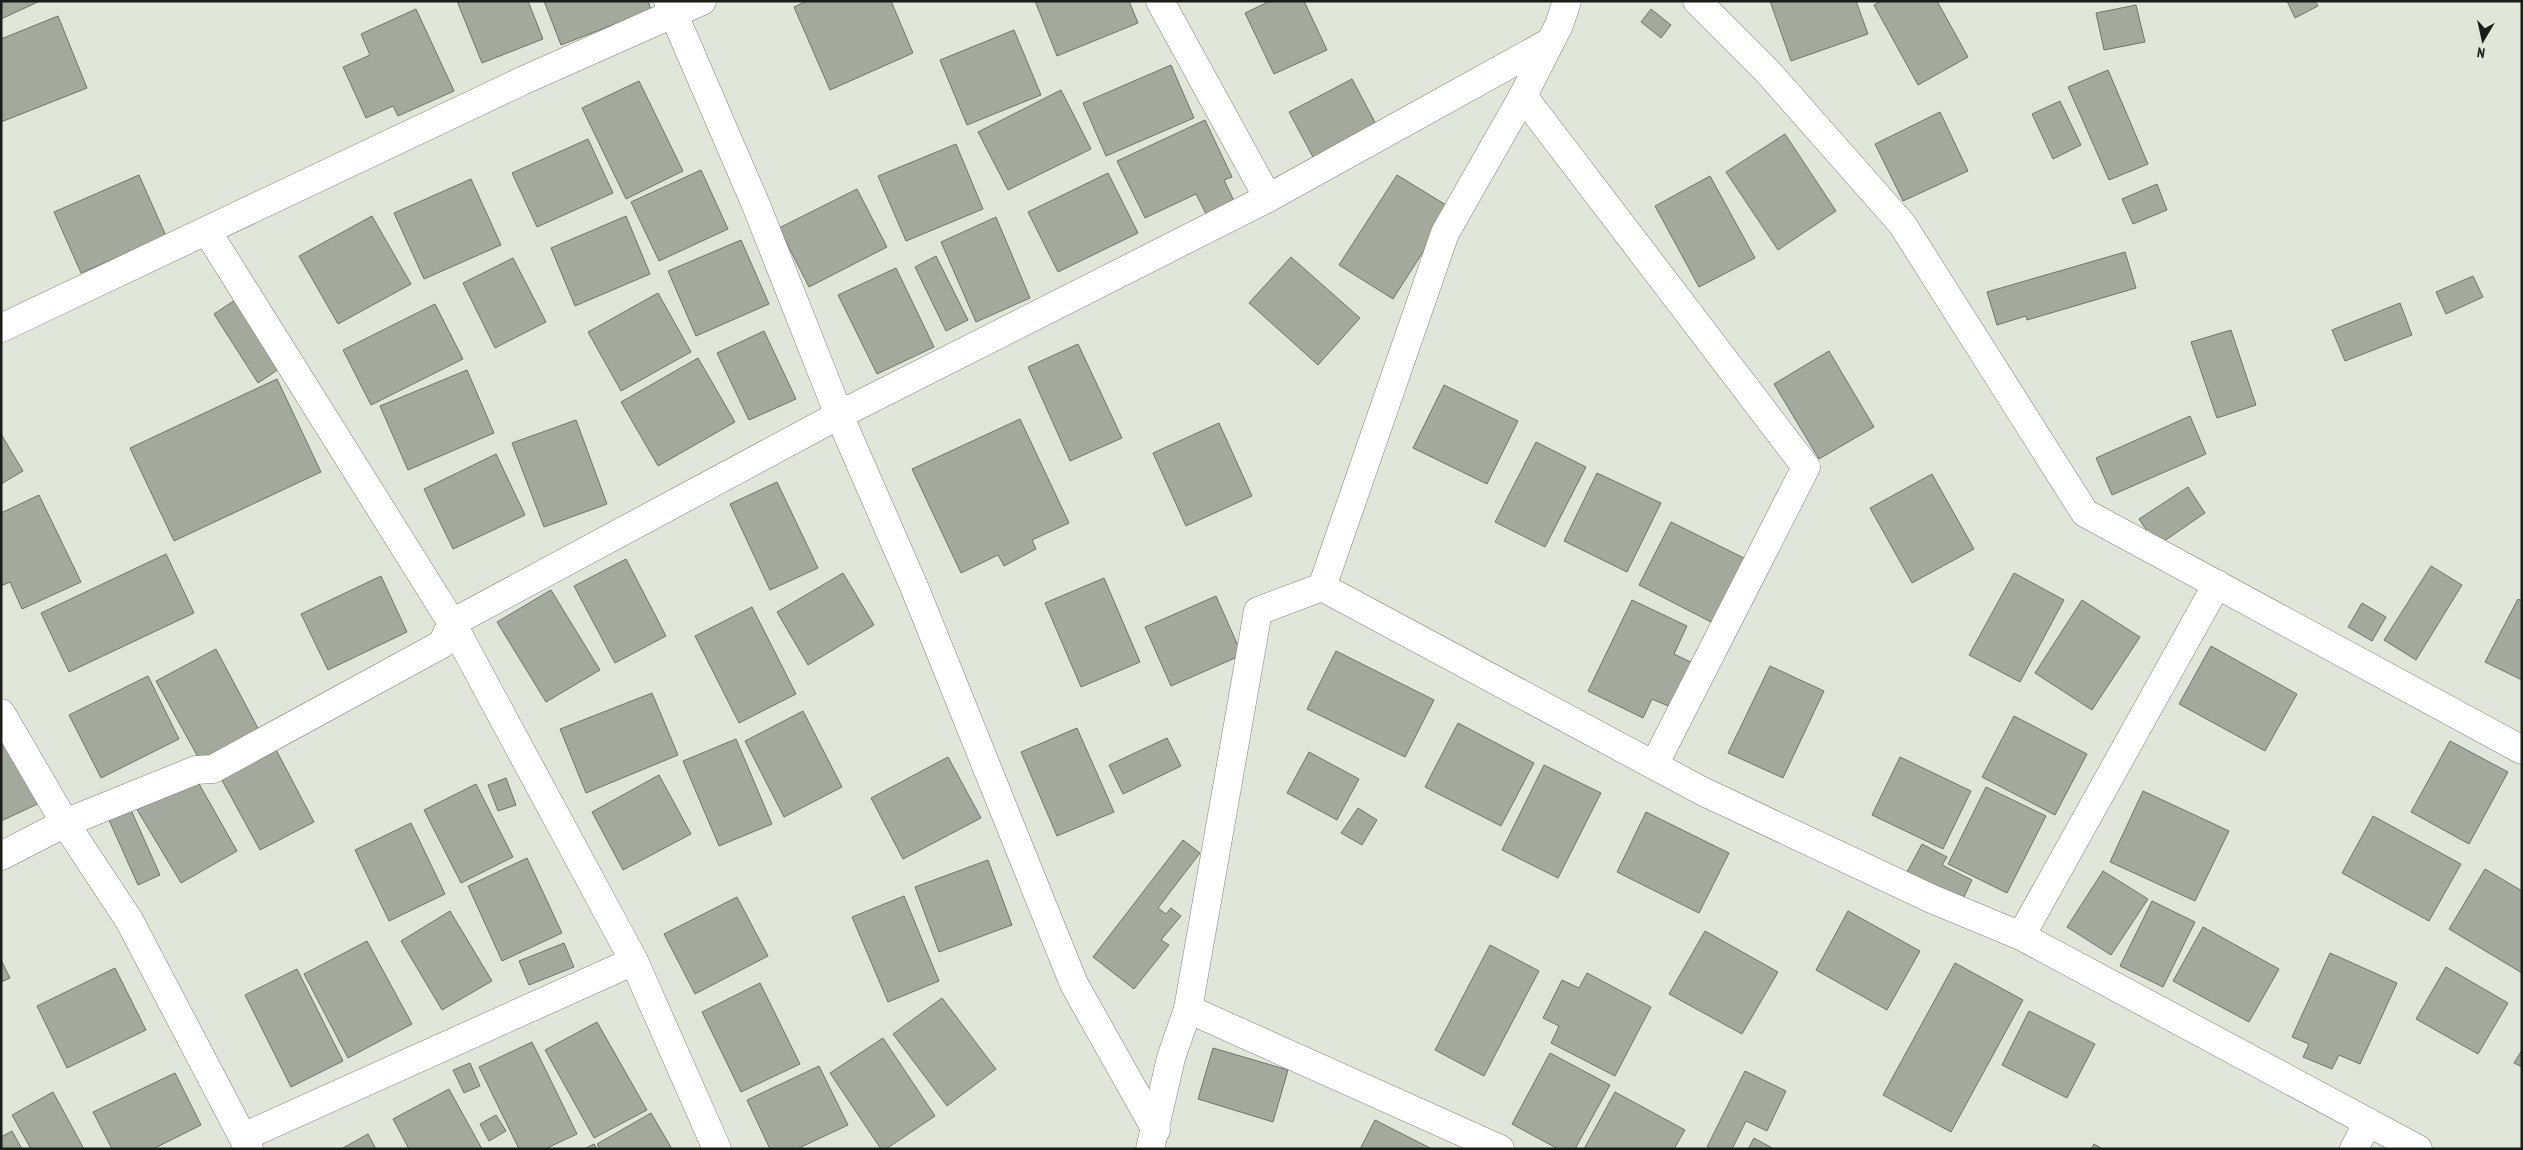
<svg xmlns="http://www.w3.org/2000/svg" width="2523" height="1150" font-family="'PT Sans Narrow',sans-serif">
<rect width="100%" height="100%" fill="#e0e6d9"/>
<g fill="#a3a99d" stroke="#6f756a">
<polygon points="1,1 40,1 1,19"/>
<polygon points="457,1 528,1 543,39 482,63"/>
<polygon points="544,1 648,1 651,10 561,45"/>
<polygon points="807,1 891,1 913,53 830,90 794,7"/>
<polygon points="1035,1 1129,1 1138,23 1057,56"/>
<polygon points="1270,1 1304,1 1327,50 1274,74 1245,13"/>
<polygon points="1770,1 1856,1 1868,34 1791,61"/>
<polygon points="1881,1 1937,1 1968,57 1918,85 1874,5"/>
<polygon points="2287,1 2315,1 2318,6 2295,18"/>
<polygon points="2136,5 2145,42 2104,50 2096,13"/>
<polygon points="416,9 454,91 398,116 393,106 366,118 343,67 370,55 361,34"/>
<polygon points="1651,9 1671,25 1661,38 1641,22"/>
<polygon points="58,16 87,88 1,122 1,39"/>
<polygon points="1014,30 1041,95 967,125 940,60"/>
<polygon points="1171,65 1194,118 1106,156 1083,103"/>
<polygon points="2108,70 2148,164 2109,180 2068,87"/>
<polygon points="1352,79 1377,126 1314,159 1289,112"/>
<polygon points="639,81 683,171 626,199 582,108"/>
<polygon points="1061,90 1091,149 1008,190 978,132"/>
<polygon points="2060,101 2081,145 2053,159 2032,114"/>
<polygon points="1940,112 1968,171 1903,201 1875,144"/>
<polygon points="1205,120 1232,177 1224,180 1234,201 1206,214 1196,194 1145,218 1117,161"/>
<polygon points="1785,134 1836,211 1778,250 1726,172"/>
<polygon points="588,139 613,193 537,227 512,173"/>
<polygon points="956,144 983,209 906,241 878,176"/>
<polygon points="701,170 728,229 659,261 631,202"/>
<polygon points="1108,173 1138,233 1058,272 1028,212"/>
<polygon points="139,175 166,236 81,273 54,212"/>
<polygon points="1397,175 1451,208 1393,299 1339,265"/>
<polygon points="1710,176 1755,258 1699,287 1655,206"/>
<polygon points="471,179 501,245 424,279 394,213"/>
<polygon points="2157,184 2167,210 2133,224 2122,199"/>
<polygon points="857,189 887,247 809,287 779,228"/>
<polygon points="372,216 411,284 338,324 299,256"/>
<polygon points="626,216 650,274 575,306 551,248"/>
<polygon points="996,217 1030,298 976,322 941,242"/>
<polygon points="741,240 769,304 696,336 668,271"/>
<polygon points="2125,252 2136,288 2027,320 2026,316 1997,325 1987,292"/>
<polygon points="936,256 968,320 946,331 915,267"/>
<polygon points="1291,257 1360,318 1318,365 1249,303"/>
<polygon points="513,258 546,322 495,348 463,283"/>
<polygon points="896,268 934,347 877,374 838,295"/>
<polygon points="2473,276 2483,297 2446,314 2436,292"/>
<polygon points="658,293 691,352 621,391 588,332"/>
<polygon points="235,300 279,369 258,383 214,314"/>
<polygon points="2400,303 2412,335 2345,361 2332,330"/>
<polygon points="435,304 463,359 371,405 343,350"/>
<polygon points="2231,330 2256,405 2217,418 2191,342"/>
<polygon points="764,331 796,399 749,420 717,353"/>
<polygon points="1078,344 1122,438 1070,461 1028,367"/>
<polygon points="1829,351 1874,427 1819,459 1774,384"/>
<polygon points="698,358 735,422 658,466 621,402"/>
<polygon points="467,370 494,433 408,470 380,406"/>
<polygon points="277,379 321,472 174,541 130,448"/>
<polygon points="1444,385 1518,421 1487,484 1413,448"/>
<polygon points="2190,416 2206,454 2112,495 2096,458"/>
<polygon points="1020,419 1069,523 1032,540 1036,549 1004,566 998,555 961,573 912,469"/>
<polygon points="576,420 607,504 544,527 512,443"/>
<polygon points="1219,423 1252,496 1186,526 1153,453"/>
<polygon points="1,434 23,471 1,484"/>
<polygon points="1536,442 1586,467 1545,547 1495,522"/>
<polygon points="496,454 525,515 453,549 424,489"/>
<polygon points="1597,473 1661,503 1627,572 1564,541"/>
<polygon points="1932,474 1974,549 1912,583 1870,508"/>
<polygon points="777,482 818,568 770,590 730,504"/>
<polygon points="2188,487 2205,513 2157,546 2139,519"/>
<polygon points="39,495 81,582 22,609 10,582 1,586 1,513"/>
<polygon points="1671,522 1746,559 1713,623 1639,585"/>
<polygon points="166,554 194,613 69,672 41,613"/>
<polygon points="626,559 666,636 615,663 574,586"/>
<polygon points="2431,566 2462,585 2416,660 2384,640"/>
<polygon points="843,573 874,625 808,665 777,612"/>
<polygon points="2014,573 2064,600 2020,682 1969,655"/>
<polygon points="381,576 407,632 328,670 301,614"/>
<polygon points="1104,578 1140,662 1081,687 1045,603"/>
<polygon points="551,590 600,670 546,702 497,622"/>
<polygon points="1216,596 1242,655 1171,686 1145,627"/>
<polygon points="2518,599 2522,601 2522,680 2485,662"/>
<polygon points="1632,600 1687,626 1674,654 1697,665 1675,709 1652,699 1643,718 1588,691"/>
<polygon points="2082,600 2140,637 2092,710 2035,673"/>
<polygon points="2362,603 2386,617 2372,641 2348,627"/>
<polygon points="752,607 796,694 739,723 695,636"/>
<polygon points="2211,646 2297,694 2265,751 2179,704"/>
<polygon points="216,649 261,734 203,766 156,681"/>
<polygon points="1336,651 1434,700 1405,757 1307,709"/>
<polygon points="1770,666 1824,691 1783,778 1728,753"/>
<polygon points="148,676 179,739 101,778 69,715"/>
<polygon points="652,693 678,755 586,793 560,729"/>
<polygon points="803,711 842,787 784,817 745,741"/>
<polygon points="2014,716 2087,754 2055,815 1982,777"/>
<polygon points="1458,723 1534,763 1501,826 1425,787"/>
<polygon points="1077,728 1114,812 1057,836 1021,752"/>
<polygon points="1,737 42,802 1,821"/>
<polygon points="1167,738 1181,766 1123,794 1109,765"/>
<polygon points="736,739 772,824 719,846 683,761"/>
<polygon points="2450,741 2508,772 2469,844 2411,812"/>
<polygon points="272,742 314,822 260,850 217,771"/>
<polygon points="1309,752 1359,779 1337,820 1287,793"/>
<polygon points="948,757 981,818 903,859 871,798"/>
<polygon points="1900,757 1971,791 1943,849 1872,815"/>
<polygon points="1544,765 1601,793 1558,878 1502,850"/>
<polygon points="194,775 237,851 181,883 136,808"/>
<polygon points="659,775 691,834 623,870 592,812"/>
<polygon points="506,778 516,805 498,811 488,785"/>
<polygon points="476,784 513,857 461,883 424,810"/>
<polygon points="1986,787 2046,816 2007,893 1948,864"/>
<polygon points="2143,791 2229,831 2195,901 2110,862"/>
<polygon points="1358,808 1377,820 1362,845 1341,833"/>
<polygon points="131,810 160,875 138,885 109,820"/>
<polygon points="1646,812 1729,853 1699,913 1617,872"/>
<polygon points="2373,816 2461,864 2429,921 2342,873"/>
<polygon points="411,823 445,894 389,921 355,850"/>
<polygon points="1183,840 1200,853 1158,908 1166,914 1171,908 1181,916 1161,940 1169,945 1134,989 1093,957"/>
<polygon points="1922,844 1947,857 1942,865 1972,880 1962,901 1906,874"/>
<polygon points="527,858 562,933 502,961 468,886"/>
<polygon points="988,860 1012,925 939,952 915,887"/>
<polygon points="2485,869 2522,891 2522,973 2449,929"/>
<polygon points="2103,871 2148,899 2111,955 2067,927"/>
<polygon points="904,896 939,981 888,1002 852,917"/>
<polygon points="737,897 768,956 695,994 664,934"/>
<polygon points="2152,901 2195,922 2163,987 2120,966"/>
<polygon points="450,911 492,981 442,1010 401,941"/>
<polygon points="1848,911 1920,951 1887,1010 1816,970"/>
<polygon points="2203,927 2279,969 2249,1022 2173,981"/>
<polygon points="1705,931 1778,972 1742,1034 1669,994"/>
<polygon points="367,941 412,1024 348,1058 304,974"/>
<polygon points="564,943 574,967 529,985 519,961"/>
<polygon points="1490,945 1539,971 1484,1076 1435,1050"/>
<polygon points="2330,953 2397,983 2360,1064 2339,1055 2332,1069 2303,1057 2309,1044 2292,1037"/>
<polygon points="1,960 10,978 1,982"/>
<polygon points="1955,963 2023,1000 1951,1132 1883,1095"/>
<polygon points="2446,967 2508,1003 2478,1054 2416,1019"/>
<polygon points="115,968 146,1030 67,1068 37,1006"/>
<polygon points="297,969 343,1061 291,1087 245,995"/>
<polygon points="1587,973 1651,1007 1615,1076 1551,1043 1559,1026 1543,1018 1562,980 1579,988"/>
<polygon points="760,983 800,1064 741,1092 702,1012"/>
<polygon points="942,998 996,1069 947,1106 893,1034"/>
<polygon points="2029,1011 2095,1044 2067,1098 2002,1065"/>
<polygon points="597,1022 647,1110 594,1138 545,1050"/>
<polygon points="883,1038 935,1116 886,1149 881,1149 830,1073"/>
<polygon points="532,1042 577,1134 545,1149 519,1149 479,1067"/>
<polygon points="1213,1048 1288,1070 1273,1122 1198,1099"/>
<polygon points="2522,1050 2522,1067 2514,1063"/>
<polygon points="1550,1053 1610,1085 1575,1149 1558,1149 1512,1124"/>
<polygon points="470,1063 480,1086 464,1093 453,1070"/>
<polygon points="819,1066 848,1125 797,1149 770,1149 747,1100"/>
<polygon points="1745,1071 1786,1091 1767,1131 1746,1121 1732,1149 1711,1149 1707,1147"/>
<polygon points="175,1073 201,1125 153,1149 112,1149 93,1112"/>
<polygon points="449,1089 482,1149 409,1149 393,1119"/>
<polygon points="53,1092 84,1149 31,1149 12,1115"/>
<polygon points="1615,1092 1685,1130 1674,1149 1584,1149"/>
<polygon points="651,1113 672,1149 600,1149 597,1144"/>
<polygon points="496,1115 506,1131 489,1141 480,1124"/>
<polygon points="1375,1120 1432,1149 1360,1149"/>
<polygon points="12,1131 22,1149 1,1149 1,1137"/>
<polygon points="368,1134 376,1149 341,1149"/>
<polygon points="1754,1138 1774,1149 1748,1149"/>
<polygon points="594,1144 597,1149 584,1149"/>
<polygon points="2094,1144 2103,1149 2091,1149"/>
</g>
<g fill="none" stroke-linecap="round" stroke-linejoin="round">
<defs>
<g id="street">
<polyline points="668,1 756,205 839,415 915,589 1074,984 1156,1130"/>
<polyline points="1160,1 1268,198"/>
<polyline points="1697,1 1768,72 1902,224 2085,513 2522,750"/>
<polyline points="1523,96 1806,467 1654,765"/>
<polyline points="207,231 452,623 634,961 717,1149"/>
<polyline points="1,328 522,81 702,1"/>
<polyline points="1322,587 1702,791 1932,899 2021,936 2418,1149"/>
<polyline points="1,713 65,823 129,920 249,1149"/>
<polyline points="1,856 65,823 196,770 213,769 442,644 452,623 839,415 1268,198 1550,42"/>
<polyline points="2021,936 2217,584"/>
<polyline points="1188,1009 1500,1149"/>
<polyline points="243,1137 634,961"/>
<polyline points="1150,1149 1171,1058 1188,1009 1258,611 1322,587 1445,233 1523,96 1559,25 1567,1"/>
<polyline points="2354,1149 2368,1122"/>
</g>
</defs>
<use href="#street" stroke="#7d8277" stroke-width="29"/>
<use href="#street" stroke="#fff" stroke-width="28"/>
</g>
<rect width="2523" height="1150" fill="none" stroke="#1a1c18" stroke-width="5"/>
<g transform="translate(2483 40) rotate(189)" stroke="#e0e6d9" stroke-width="4" paint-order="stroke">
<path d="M0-4L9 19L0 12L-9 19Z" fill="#1a1c18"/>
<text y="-8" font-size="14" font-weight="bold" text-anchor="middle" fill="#1a1c18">N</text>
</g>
</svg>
